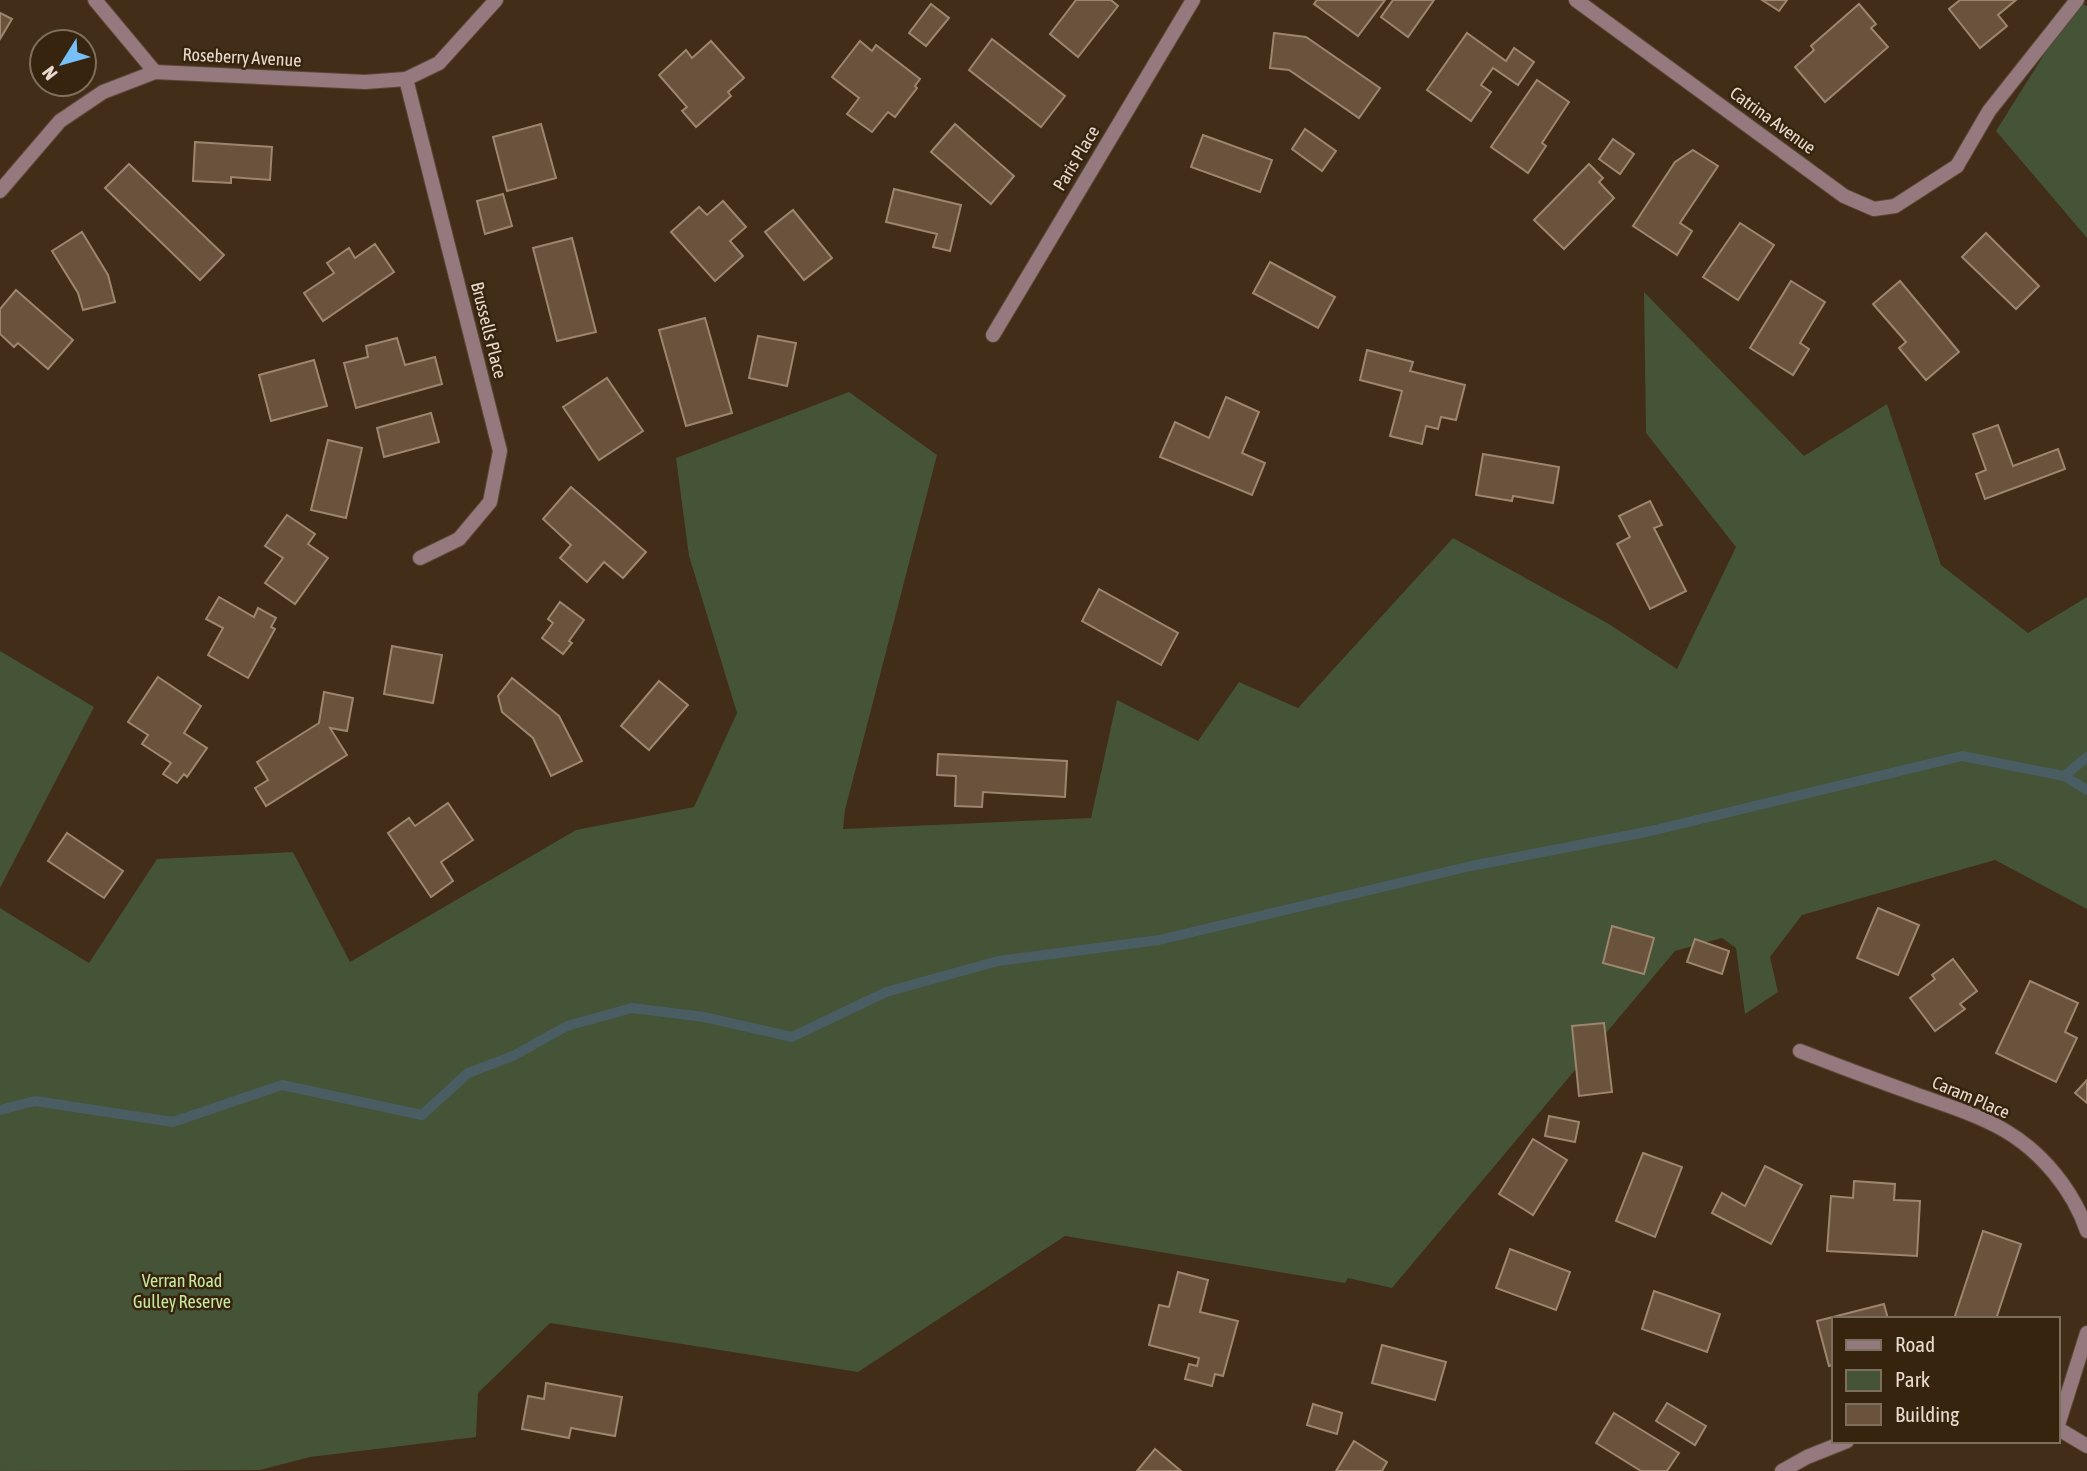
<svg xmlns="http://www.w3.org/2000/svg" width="2087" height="1471" font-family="'Asap Condensed',sans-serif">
<rect width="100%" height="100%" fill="#412d18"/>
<g fill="#455336">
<polygon points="2077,2 2087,6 2087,238 1996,131"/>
<polygon points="1644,292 1804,456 1887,404 1941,565 2028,633 2087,597 2087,909 1995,860 1802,915 1770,957 1778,992 1745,1014 1736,948 1722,938 1675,951 1392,1288 1348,1278 1345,1283 1065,1236 858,1372 550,1323 478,1393 476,1437 310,1457 260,1470 0,1471 0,908 89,963 157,859 293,852 350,962 576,830 694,807 737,713 689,556 676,458 849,392 937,455 845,810 843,829 1091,818 1117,700 1198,741 1239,682 1298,708 1453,538 1609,624 1677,669 1736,547 1646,433"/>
<polygon points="0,651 94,707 0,888"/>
</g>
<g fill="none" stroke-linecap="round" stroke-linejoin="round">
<g stroke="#495d62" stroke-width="10">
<polyline points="2064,776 2087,757"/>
<polyline points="0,1110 35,1101 173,1122 282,1085 422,1115 468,1073 513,1056 567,1026 632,1008 704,1017 792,1037 886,992 998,961 1159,940 1471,866 1651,831 1962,756 2064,776 2087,790"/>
</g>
</g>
<g fill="#69533d" stroke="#9d866e" stroke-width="2">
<polygon points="1076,0 1111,0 1118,6 1078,57 1050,34"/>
<polygon points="1317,0 1385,0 1358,36 1314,4"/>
<polygon points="1393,0 1434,0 1408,37 1381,17"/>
<polygon points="1762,0 1787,0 1779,11"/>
<polygon points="1960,0 2016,0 1998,15 2007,26 1980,48 1949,9"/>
<polygon points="931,4 949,18 926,46 909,33"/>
<polygon points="1859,4 1876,24 1871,28 1888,47 1825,102 1795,67 1814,50 1811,46"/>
<polygon points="0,13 12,19 0,39"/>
<polygon points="1274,33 1306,37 1380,88 1359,118 1289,70 1270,68"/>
<polygon points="1467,33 1506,61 1514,48 1534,62 1518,85 1493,68 1481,85 1491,92 1471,121 1427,90"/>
<polygon points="992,39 1065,96 1041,127 969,70"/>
<polygon points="711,41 744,78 728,92 731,96 696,127 682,111 687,107 659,75 686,50 692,58"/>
<polygon points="860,41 872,51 876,45 920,79 915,86 917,88 895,117 888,112 872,132 847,114 859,98 832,77"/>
<polygon points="1537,80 1569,102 1542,143 1546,146 1528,173 1491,147"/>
<polygon points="541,124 556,178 507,191 493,137"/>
<polygon points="955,124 1014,176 991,204 931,152"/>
<polygon points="1305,129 1336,151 1322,171 1292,149"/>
<polygon points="1203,135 1272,160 1260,192 1191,167"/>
<polygon points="1613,139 1634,154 1620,174 1599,159"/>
<polygon points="195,142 272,147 270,180 231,177 231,183 193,181"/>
<polygon points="1693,150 1718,166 1680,223 1692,231 1677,255 1633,226 1675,162"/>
<polygon points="129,164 224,255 200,280 105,188"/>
<polygon points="1589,164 1603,178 1599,182 1614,198 1564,249 1534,220"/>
<polygon points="894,189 961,205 950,251 933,247 937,234 886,222"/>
<polygon points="503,194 512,226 485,234 477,201"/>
<polygon points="723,201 746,227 730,241 743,256 715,281 671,232 699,207 707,215"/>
<polygon points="793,210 832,258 804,280 765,232"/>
<polygon points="1740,223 1774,245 1738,300 1703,277"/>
<polygon points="82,232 108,275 115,302 83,310 78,293 52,251"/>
<polygon points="1986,233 2039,286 2016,309 1962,257"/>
<polygon points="572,238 596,332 557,341 533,248"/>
<polygon points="375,244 394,272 323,321 304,293 334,273 327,263 349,248 355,258"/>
<polygon points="1270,262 1335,297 1318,328 1253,293"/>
<polygon points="1791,281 1825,302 1800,343 1809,349 1793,375 1750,348"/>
<polygon points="1900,281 1959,352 1926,380 1899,348 1906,342 1873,304"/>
<polygon points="16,290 73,340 48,369 18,343 14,347 0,334 0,309"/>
<polygon points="705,318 732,413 686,426 659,330"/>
<polygon points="758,336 796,343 787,386 749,378"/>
<polygon points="397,338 405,365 435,357 442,384 356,408 344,363 368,357 366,346"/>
<polygon points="1367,350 1413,362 1410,371 1465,385 1456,420 1441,417 1438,429 1426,426 1422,444 1390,436 1402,391 1360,380"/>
<polygon points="314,360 327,406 271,421 259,375"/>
<polygon points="607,378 643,431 599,460 563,407"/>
<polygon points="1226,397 1259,412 1242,453 1265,463 1252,495 1160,457 1175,422 1209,438"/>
<polygon points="431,413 439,442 384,457 377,428"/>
<polygon points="1998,425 2013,466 2058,449 2065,469 1985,499 1976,474 1986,470 1973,434"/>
<polygon points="328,440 362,448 346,518 311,510"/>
<polygon points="1483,454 1559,467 1553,503 1513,496 1512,501 1476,495"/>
<polygon points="571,487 646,552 623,578 604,562 587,582 560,558 571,545 543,519"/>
<polygon points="1650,501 1662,525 1654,528 1686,591 1650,609 1617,544 1630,537 1619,516"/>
<polygon points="287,515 315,534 308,544 328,558 295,604 265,583 283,558 265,546"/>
<polygon points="1099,589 1178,633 1161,665 1082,621"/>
<polygon points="219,597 254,617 258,608 276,618 271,627 275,629 248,678 208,655 223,628 206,619"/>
<polygon points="560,602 584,620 569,641 572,643 563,654 542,638 553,623 548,619"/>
<polygon points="392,646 442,655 433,703 384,694"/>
<polygon points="158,677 201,706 184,733 207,748 187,777 184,774 177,783 163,774 171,763 142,744 148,735 128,722"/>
<polygon points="512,678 559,716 582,761 551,776 533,738 502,712 498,696"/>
<polygon points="659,681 688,705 649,750 621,726"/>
<polygon points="324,692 353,698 347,731 330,728 347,755 266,806 255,788 268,780 257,762 319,723"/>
<polygon points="938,754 1067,761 1065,797 983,792 982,807 955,806 956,776 937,775"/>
<polygon points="448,803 473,840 441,862 453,881 431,897 388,833 409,818 415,826"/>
<polygon points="67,833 123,871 104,898 48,861"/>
<polygon points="1878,908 1919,925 1898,975 1857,958"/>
<polygon points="1612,926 1654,938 1644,974 1603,963"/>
<polygon points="1695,939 1729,951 1722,974 1687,962"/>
<polygon points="1953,959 1977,991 1960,1004 1965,1009 1935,1031 1910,998 1935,979 1932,975"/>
<polygon points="2030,981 2078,1003 2065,1032 2077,1038 2056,1082 1996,1053"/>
<polygon points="1604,1023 1612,1092 1579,1096 1572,1026"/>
<polygon points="2087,1080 2087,1103 2075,1093"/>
<polygon points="1549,1116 1579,1122 1575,1142 1545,1136"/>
<polygon points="1533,1139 1567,1160 1533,1215 1499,1194"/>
<polygon points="1643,1153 1682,1167 1655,1237 1616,1221"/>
<polygon points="1765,1166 1802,1185 1771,1244 1712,1213 1722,1193 1745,1206"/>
<polygon points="1854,1181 1895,1184 1894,1200 1920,1201 1917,1256 1827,1251 1831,1196 1853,1198"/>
<polygon points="1983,1231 2021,1244 1996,1319 1954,1319"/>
<polygon points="1510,1249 1570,1272 1556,1310 1496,1288"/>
<polygon points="1178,1272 1208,1280 1200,1312 1238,1321 1223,1376 1215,1374 1212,1386 1185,1379 1189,1364 1197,1366 1199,1358 1149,1345 1159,1305 1169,1307"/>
<polygon points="1654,1291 1720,1314 1707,1352 1642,1329"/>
<polygon points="1884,1304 1888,1319 1833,1319 1833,1365 1829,1366 1817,1321"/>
<polygon points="1382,1345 1446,1362 1435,1400 1372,1383"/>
<polygon points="546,1383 622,1397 615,1436 571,1428 569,1438 522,1429 528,1396 544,1399"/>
<polygon points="1667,1403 1706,1426 1695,1445 1656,1421"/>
<polygon points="1313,1404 1342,1413 1337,1434 1307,1425"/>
<polygon points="1614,1413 1679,1453 1667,1471 1641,1471 1596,1443"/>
<polygon points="1354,1441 1387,1462 1382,1471 1336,1471"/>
<polygon points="1155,1449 1181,1471 1137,1471"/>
</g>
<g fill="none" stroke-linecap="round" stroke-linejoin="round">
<defs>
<polyline id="lane" points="1957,166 1989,111 2077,0"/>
<g id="street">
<polyline points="95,0 155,72"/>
<polyline points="1576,0 1844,196 1874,209 1895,206 1957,166"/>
<polyline points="406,79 500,451 490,502 459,539 420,558"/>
<polyline points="0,191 60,121 103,92 155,72 365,82 406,79 439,63 496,0"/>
<polyline points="993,335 1193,0"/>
<path d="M1800,1051c38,15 76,29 115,43 30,11 61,20 89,36 38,22 69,60 83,101"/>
<polyline points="2057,1428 2087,1333"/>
<polyline points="2057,1428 2087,1446"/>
<polyline points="1782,1471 1807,1457 1847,1441"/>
</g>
</defs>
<use href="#lane" stroke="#5c4935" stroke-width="16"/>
<use href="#street" stroke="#5c4935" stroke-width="16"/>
<use href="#lane" stroke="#947a7e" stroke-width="14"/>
<use href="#street" stroke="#947a7e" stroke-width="14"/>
</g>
<g text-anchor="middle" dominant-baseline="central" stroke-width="5" stroke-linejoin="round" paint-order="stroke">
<g font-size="18" fill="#e9dccf" stroke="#37240e">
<text transform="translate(242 57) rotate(3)">Roseberry Avenue</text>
<text transform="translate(1773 120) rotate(36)">Catrina Avenue</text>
<text transform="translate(1076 158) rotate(-59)">Paris Place</text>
<text transform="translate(489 330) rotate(76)">Brussells Place</text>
<text transform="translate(1971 1097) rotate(23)">Caram Place</text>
</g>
<g font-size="18" fill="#c6e9a0" stroke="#37240e">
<text x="182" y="1280">Verran Road<tspan x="182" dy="21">Gulley Reserve</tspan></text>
</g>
</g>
<rect x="1832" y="1317" width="228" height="126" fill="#37240e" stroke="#7e6e5b" stroke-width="2"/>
<rect x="1846" y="1340" width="35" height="10" fill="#947a7e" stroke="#7e6e5b" stroke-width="2"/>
<text x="1895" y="1352" font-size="21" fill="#e9dccf">Road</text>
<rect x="1846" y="1370" width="35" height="21" fill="#455336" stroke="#7e6e5b" stroke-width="2"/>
<text x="1895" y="1387" font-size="21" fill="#e9dccf">Park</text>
<rect x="1846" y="1404" width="35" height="21" fill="#69533d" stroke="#7e6e5b" stroke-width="2"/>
<text x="1895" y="1422" font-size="21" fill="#e9dccf">Building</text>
<g transform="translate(63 63) rotate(233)"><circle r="33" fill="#37240e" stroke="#7e6e5b" stroke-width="2"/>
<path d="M0-5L12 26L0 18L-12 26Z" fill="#77bff7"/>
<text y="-10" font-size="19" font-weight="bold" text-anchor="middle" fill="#e9dccf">N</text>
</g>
</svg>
